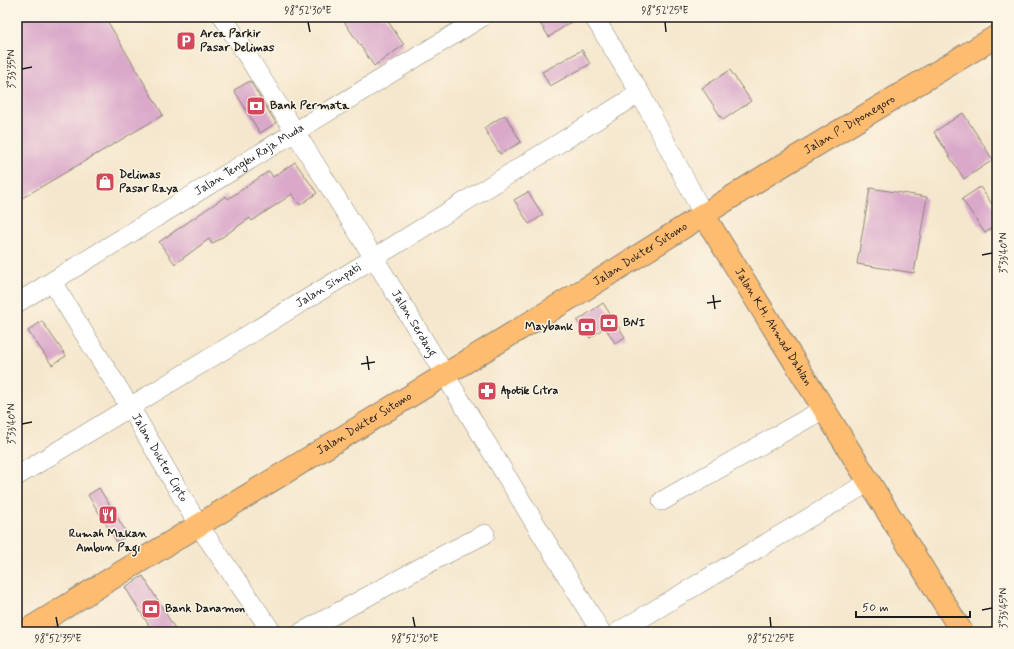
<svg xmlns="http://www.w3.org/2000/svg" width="1014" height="649" font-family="Mynerve,sans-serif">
<rect width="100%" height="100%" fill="#fcf5e5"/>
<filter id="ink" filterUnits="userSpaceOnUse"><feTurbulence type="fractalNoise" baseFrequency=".025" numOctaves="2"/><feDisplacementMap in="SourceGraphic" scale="8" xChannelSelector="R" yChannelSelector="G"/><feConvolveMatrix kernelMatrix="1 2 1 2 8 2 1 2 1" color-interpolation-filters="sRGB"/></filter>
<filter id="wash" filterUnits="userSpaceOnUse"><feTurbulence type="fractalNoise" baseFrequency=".012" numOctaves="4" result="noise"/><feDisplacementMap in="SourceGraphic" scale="16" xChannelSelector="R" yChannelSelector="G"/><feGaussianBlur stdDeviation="0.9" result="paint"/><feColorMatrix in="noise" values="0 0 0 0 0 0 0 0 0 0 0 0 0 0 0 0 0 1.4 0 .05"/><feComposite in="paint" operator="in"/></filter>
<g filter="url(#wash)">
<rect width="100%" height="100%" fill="#f5e7cd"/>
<g id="blocks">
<g fill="#daa9ca">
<polygon points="17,17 105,17 163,115 17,201"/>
<polygon points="341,17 385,17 404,45 374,66"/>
<polygon points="536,17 578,17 549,37"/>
<polygon points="582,50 590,64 550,86 542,72"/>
<polygon points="730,70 751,101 723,120 702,88"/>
<polygon points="250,81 276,123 260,133 234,90"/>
<polygon points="963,113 993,160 964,179 934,132"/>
<polygon points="505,115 521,142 500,154 484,128"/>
<polygon points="295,162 317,193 300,205 292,194 252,221 250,218 212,244 209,239 175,264 159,242 226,196 228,199 269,171 273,177"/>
<polygon points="980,187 997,211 997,225 985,233 962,199"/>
<polygon points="870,188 927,197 914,273 857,264"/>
<polygon points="528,192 543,215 529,224 514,200"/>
<polygon points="603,303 625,337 615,343 605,327 590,338 577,321"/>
<polygon points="42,321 66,356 52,365 28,331"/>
<polygon points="99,488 128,535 117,542 88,495"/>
<polygon points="143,576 177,632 153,632 125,587"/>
</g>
</g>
</g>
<g filter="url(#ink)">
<use href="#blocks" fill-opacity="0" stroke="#888274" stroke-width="1"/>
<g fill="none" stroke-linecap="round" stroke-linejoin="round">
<defs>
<g id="minor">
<path id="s1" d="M223,17l151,241 227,374"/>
<polyline points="594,17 640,93 703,214"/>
<path id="s2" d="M52,282l78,125 69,119 73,106"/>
<path id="s3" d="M17,303l465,-286"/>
<path id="s4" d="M17,476l357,-218 266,-165"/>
<polyline points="662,501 824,409"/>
<polyline points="302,632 442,556 485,534"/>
<polyline points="618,632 869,482"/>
</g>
<g id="major">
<path id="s5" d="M703,214l259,418"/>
<path id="s6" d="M24,632l571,-349 170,-107 232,-140"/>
</g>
</defs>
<use href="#minor" stroke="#888274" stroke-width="20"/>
<use href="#major" stroke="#888274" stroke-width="24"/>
<use href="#minor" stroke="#fff" stroke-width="19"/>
<use href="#major" stroke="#fdbc70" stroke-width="22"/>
</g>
</g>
<path fill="none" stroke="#1c1c1c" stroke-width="1.5" d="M308,22l2,10M665,22l1,10M22,69l10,-2M982,255l10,-2M713,295l2,14M707,303l14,-2M367,356l2,14M361,364l14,-2M22,424l10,-2M982,610l10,-2M56,617l2,10M413,617l2,10M770,617l1,10"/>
<defs>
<symbol id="parking-square" viewBox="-11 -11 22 22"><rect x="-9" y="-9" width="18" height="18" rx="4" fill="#d1495b" stroke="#fcf5e5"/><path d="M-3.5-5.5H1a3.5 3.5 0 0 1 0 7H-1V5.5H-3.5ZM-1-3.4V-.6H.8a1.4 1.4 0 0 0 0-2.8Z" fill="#fff"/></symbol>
<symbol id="bank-square" viewBox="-11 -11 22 22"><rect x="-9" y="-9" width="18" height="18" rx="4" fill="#d1495b" stroke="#fcf5e5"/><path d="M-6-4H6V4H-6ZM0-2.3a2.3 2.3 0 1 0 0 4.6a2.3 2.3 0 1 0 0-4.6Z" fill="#fff"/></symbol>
<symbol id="shop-square" viewBox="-11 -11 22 22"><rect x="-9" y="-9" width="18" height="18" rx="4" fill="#d1495b" stroke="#fcf5e5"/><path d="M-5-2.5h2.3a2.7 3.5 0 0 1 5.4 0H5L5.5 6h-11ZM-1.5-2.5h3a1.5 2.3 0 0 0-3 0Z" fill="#fff"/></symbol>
<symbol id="pharmacy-square" viewBox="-11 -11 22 22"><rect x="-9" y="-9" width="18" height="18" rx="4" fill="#d1495b" stroke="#fcf5e5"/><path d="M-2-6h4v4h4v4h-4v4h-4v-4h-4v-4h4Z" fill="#fff"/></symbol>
<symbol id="restaurant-square" viewBox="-11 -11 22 22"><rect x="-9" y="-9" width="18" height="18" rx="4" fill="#d1495b" stroke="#fcf5e5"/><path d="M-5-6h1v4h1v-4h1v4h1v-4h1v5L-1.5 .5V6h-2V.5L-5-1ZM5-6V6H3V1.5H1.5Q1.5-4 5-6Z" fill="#fff"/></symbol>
</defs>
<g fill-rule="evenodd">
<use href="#parking-square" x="175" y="30" width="22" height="22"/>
<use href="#bank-square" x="245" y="95" width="22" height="22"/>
<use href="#shop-square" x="94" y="171" width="22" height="22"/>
<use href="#bank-square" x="598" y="312" width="22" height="22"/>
<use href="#bank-square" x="576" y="316" width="22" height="22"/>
<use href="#pharmacy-square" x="476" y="380" width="22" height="22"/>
<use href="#restaurant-square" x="97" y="504" width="22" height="22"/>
<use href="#bank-square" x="140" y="598" width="22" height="22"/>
</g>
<g text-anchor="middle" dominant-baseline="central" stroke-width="3" stroke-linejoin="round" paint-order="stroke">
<g font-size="12" font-weight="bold" fill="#1c1c1c" stroke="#fcf5e5" text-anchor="start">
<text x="200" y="34">Area Parkir<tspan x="200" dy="14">Pasar Delimas</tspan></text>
<text x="270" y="106">Bank Permata</text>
<text x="119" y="175">Delimas<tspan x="119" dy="14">Pasar Raya</tspan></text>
<text x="623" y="323">BNI</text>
<text x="573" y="327" text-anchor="end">Maybank</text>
<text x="501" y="391">Apotik Citra</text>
<text x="108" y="534" text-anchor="middle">Rumah Makan<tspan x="108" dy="14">Ambun Pagi</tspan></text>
<text x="165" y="609">Bank Danamon</text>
</g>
<g font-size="12" fill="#1c1c1c" stroke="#fcf5e5">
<text stroke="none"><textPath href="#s6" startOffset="969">Jalan P. Diponegoro</textPath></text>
<text stroke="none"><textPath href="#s3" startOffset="273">Jalan Tengku Raja Muda</textPath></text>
<text stroke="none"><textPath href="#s6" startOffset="723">Jalan Dokter Sutomo</textPath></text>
<text stroke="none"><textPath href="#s4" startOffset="365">Jalan Simpati</textPath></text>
<text stroke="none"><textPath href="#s1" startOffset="361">Jalan Serdang</textPath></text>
<text stroke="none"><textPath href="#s5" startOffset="133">Jalan K.H. Ahmad Dahlan</textPath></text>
<text stroke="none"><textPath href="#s6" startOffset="399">Jalan Dokter Sutomo</textPath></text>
<text stroke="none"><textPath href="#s2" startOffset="206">Jalan Dokter Cipto</textPath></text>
</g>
</g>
<rect width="1014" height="649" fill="none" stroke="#fcf5e5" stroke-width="44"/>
<path d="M856 611v6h114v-6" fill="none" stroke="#1c1c1c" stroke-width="2"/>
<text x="862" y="611" font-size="12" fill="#1c1c1c" stroke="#fcf5e5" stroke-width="3" paint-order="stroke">50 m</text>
<rect x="22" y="22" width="970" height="605" fill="none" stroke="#1c1c1c" stroke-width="1.5"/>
<g font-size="10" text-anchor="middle" fill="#1c1c1c">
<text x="308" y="14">98°52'30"E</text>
<text x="665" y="14">98°52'25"E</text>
<text transform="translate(11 69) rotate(-90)" y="4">3°33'35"N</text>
<text transform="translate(1003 253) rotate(-90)" y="4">3°33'40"N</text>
<text transform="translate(11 424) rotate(-90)" y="4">3°33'40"N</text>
<text transform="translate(1003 608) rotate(-90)" y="4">3°33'45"N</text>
<text x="58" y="642">98°52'35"E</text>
<text x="415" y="642">98°52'30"E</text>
<text x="771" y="642">98°52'25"E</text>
</g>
</svg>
